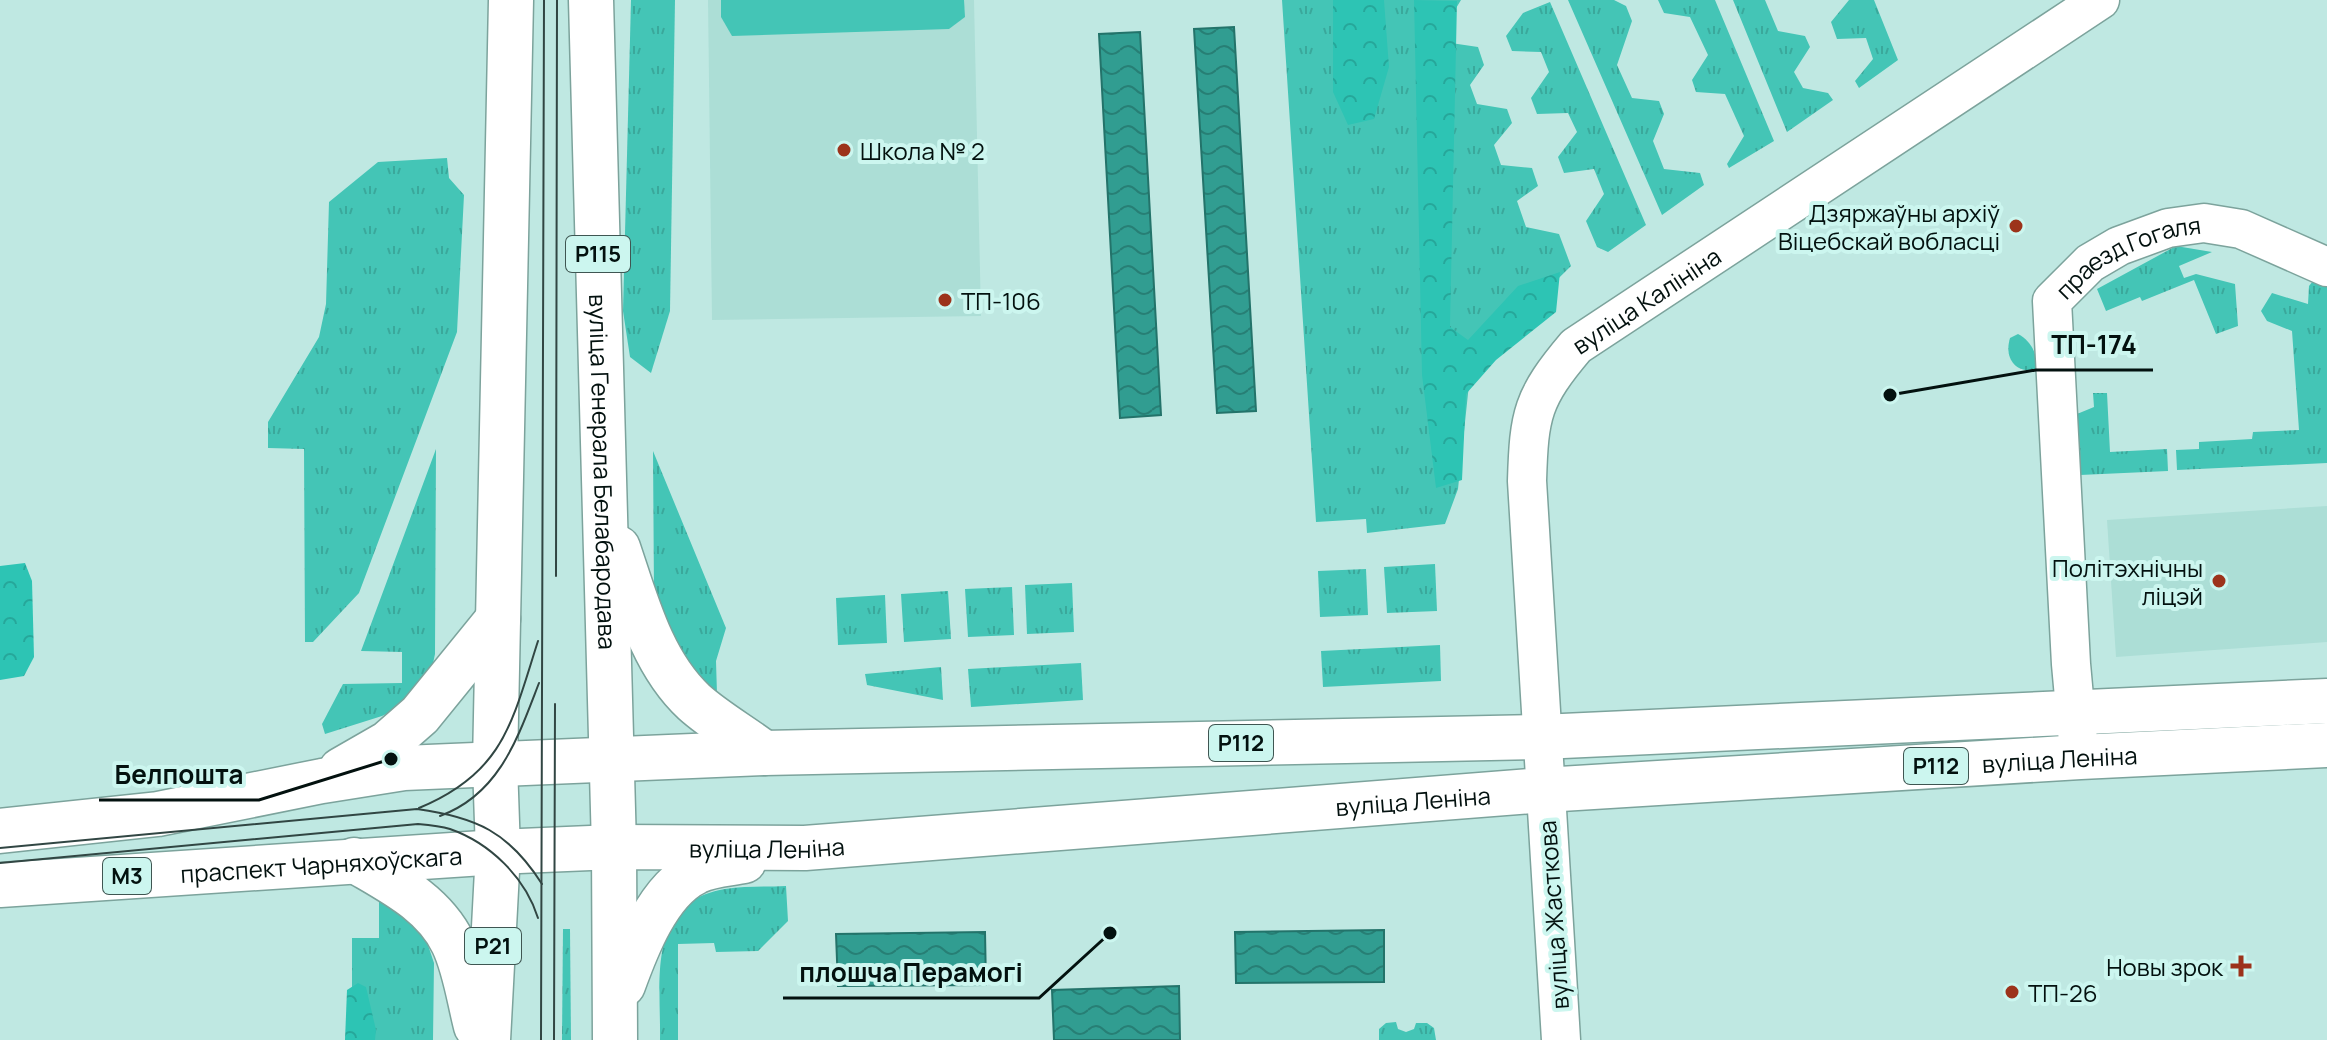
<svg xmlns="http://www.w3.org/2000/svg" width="2327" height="1040" font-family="Manrope,sans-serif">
<defs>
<pattern id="grass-tufts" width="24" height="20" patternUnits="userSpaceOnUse" patternTransform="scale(2)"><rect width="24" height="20" fill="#44c5b6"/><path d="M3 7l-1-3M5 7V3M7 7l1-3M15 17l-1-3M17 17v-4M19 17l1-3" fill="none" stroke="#3aa89b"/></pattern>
<pattern id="forest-crowns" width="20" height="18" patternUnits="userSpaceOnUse" patternTransform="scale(2)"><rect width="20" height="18" fill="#2dc4b4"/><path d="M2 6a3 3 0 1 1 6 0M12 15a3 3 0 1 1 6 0" fill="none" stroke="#26a79a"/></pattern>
<pattern id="water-waves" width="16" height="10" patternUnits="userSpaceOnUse" patternTransform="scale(2)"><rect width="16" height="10" fill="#319d91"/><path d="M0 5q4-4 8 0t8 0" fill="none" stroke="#277f75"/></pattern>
</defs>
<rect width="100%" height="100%" fill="#bfe8e2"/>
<g fill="#acded6">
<polygon points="708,0 974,0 981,316 712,320"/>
<polygon points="2327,506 2327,642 2116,657 2107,520"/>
</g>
<g fill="url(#grass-tufts)">
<polygon points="631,0 675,0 670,311 651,373 630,357 623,311"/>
<polygon points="1282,0 1461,0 1444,28 1451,43 1478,47 1484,65 1470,85 1477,104 1507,109 1512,123 1494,145 1501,165 1532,168 1538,186 1517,201 1526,227 1559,234 1571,266 1471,365 1458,489 1445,524 1367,533 1366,519 1316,522"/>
<polygon points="1568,0 1614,0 1626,6 1632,21 1617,65 1632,98 1659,101 1664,114 1653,141 1664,169 1700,173 1704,185 1662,215"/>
<polygon points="1658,0 1715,0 1774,141 1729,168 1727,164 1744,136 1725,94 1696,92 1692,80 1708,55 1690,17 1664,13"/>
<polygon points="1733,0 1765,0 1778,31 1805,36 1810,47 1794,72 1803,88 1828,93 1833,100 1787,132"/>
<polygon points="1849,0 1874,0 1898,60 1859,88 1855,81 1873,59 1866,38 1837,39 1831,22"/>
<polygon points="1550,2 1646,225 1608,252 1597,247 1586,221 1604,194 1594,169 1564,173 1558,157 1577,132 1568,113 1537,114 1531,98 1549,72 1541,52 1512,51 1506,36 1523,13"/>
<polygon points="447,158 449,178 464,195 457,332 359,593 313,642 305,642 304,449 268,448 268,422 319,337 326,304 329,202 378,162"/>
<polygon points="2176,246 2212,252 2179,266 2184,278 2196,274 2235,284 2238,326 2216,334 2194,280 2142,301 2140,297 2106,311 2097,289"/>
<polygon points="2327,275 2327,463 2177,470 2176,450 2199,449 2199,442 2252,439 2253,432 2299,430 2292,331 2267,321 2261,311 2272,293 2308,304 2309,286 2317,276"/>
<path d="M2018,334c13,7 21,21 17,36 -20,3 -31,-12 -25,-32z"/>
<polygon points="2093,393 2107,393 2110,452 2167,449 2168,471 2080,475 2077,414 2094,407"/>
<polygon points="436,449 435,654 431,673 399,708 382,716 325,734 322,724 343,684 402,683 402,652 361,651"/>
<polygon points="653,451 726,628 716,661 717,694 693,685 654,594"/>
<polygon points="1435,564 1437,611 1387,613 1384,567"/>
<polygon points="1366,569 1368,615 1320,617 1318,571"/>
<polygon points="1072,583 1074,632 1027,634 1025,585"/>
<polygon points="1012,587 1014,635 968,637 965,589"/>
<polygon points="948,591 951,639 904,642 901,594"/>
<polygon points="885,595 887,643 838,645 836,598"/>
<polygon points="1440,645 1441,681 1323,687 1321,651"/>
<polygon points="1081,663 1083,700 971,707 968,669"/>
<polygon points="941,667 943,700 867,685 865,674"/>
<path d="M786,886l2,35 -30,30 -42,1 -2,-9 -36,1v96h-18c1,-60 -14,-138 65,-151 20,-3 41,-2 61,-3z"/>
<polygon points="379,895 424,933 434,963 433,1040 352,1040 352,938 379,938"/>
<polygon points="563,929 570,929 571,1040 562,1040"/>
<polygon points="1396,1022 1398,1029 1406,1032 1414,1029 1416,1023 1427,1023 1434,1028 1436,1040 1379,1040 1379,1029 1386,1023"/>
</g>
<g fill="url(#forest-crowns)">
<polygon points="1333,0 1384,0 1389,67 1374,119 1348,125 1333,92"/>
<polygon points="1414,0 1457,1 1450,327 1468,340 1518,286 1560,272 1556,312 1496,360 1466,394 1462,480 1436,488 1422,375"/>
<polygon points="25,563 32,581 34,657 24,676 0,680 0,566"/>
<polygon points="358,983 366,987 376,1030 375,1040 345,1040 347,990"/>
</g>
<polygon fill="#44c5b6" points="721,0 964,0 965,17 949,29 732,36 721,17"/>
<g fill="url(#water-waves)" stroke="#23736a" stroke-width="2">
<polygon points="1234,27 1256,411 1217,413 1194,29"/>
<polygon points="1140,32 1161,415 1120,418 1099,34"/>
<polygon points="1384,930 1384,982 1236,983 1235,932"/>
<polygon points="985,932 986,985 838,986 836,934"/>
<polygon points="1179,986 1180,1040 1054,1040 1052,990"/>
</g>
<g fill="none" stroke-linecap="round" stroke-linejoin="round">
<defs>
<g id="minor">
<path id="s1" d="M2078,741l-7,-77 -19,-363 38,-38 29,-17 49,-18 36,-5 37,6 86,38"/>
<path id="s2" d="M1561,1040l-34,-559c2,-67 5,-83 49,-135l524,-346"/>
</g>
<g id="major">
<path id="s3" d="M591,0l23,847 1,193"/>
<path d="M618,548c18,53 34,115 76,154 21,19 48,34 70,51"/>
<polyline points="341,770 388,743 420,715 498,619"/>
<polyline points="0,831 158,814 322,781 404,768 764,753 1541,737 2327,701"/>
<path d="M354,860c37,22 79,42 99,83 12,25 16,56 23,83"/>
<path id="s4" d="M0,885l498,-33 116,-5 191,1 739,-58 536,-33 247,-12"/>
<path d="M623,985c13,-36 35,-95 73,-113 13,-7 33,-8 48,-11"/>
<polyline points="488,1040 498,852 495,764 511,0"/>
</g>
</defs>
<use href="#minor" stroke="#7ca39c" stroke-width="41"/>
<use href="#major" stroke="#7ca39c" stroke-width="47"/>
<use href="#minor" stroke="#fff" stroke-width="38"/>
<use href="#major" stroke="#fff" stroke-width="44"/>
<g stroke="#314643" stroke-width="2">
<polyline points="556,576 557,0"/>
<path d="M419,808c85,-35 93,-86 119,-167"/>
<path d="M440,816c60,-22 78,-79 99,-133"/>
<path d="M0,848l417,-39c59,8 92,23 125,75"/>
<path d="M0,863l418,-39c11,1 22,2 32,5 40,14 75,48 88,89"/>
<polyline points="541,1040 544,0"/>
<polyline points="554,1040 555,704"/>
</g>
</g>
<g fill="#9c331b" stroke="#ccf6ef" stroke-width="3">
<circle cx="844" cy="150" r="8"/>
<circle cx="2016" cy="226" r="8"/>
<circle cx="945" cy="300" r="8"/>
<circle cx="2219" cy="581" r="8"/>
<path d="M2237 954h8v8h8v8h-8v8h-8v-8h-8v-8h8z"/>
<circle cx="2012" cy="992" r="8"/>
</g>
<g text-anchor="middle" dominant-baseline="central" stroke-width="8" stroke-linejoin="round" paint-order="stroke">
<g fill="#ccf6ef" stroke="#3f5652" stroke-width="2">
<rect x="566" y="236" width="64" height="36" rx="6"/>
<rect x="1209" y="725" width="64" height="36" rx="6"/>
<rect x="1904" y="748" width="64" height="36" rx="6"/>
<rect x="103" y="858" width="48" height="36" rx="6"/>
<rect x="465" y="928" width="56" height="36" rx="6"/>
</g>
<g font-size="22" font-weight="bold" fill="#03110f">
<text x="598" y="254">Р115</text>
<text x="1241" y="743">Р112</text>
<text x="1936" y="766">Р112</text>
<text x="127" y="876">М3</text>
<text x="493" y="946">Р21</text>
</g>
<g font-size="24" fill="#03110f" stroke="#ccf6ef" text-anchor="start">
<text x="860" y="150">Школа № 2</text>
<text x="2000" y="212" text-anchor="end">Дзяржаўны архіў<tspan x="2000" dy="28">Віцебскай вобласці</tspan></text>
<text x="961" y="300">ТП-106</text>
<text x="2203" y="567" text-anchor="end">Політэхнічны<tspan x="2203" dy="28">ліцэй</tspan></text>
<text x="2223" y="966" text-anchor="end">Новы зрок</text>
<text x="2028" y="992">ТП-26</text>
</g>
<g font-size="24" fill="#03110f" stroke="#ccf6ef">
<text stroke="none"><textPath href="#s1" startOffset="532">праезд Гогаля</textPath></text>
<text stroke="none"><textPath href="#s2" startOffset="792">вуліца Калініна</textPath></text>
<text stroke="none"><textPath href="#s3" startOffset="472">вуліца Генерала Белабародава</textPath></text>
<text stroke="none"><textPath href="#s4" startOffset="2064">вуліца Леніна</textPath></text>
<text stroke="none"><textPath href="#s4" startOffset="1416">вуліца Леніна</textPath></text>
<text stroke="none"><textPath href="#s4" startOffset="768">вуліца Леніна</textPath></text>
<text stroke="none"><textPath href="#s4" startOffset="322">праспект Чарняхоўскага</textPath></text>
<text transform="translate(1553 915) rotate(-94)">вуліца Жасткова</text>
</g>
</g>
<path fill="none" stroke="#03110f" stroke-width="3" d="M1890 395L2036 370H2153M391 759L259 800H99M1110 933L1039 998H783"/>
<g fill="#03110f" stroke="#ccf6ef" stroke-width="3">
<circle cx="1890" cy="395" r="8"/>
<circle cx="391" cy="759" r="8"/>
<circle cx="1110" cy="933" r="8"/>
</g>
<g font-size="26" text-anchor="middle" font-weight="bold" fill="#03110f" stroke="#ccf6ef" stroke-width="8" stroke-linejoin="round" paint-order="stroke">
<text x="2094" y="354">ТП-174</text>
<text x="179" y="784">Белпошта</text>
<text x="911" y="982">плошча Перамогі</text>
</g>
</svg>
